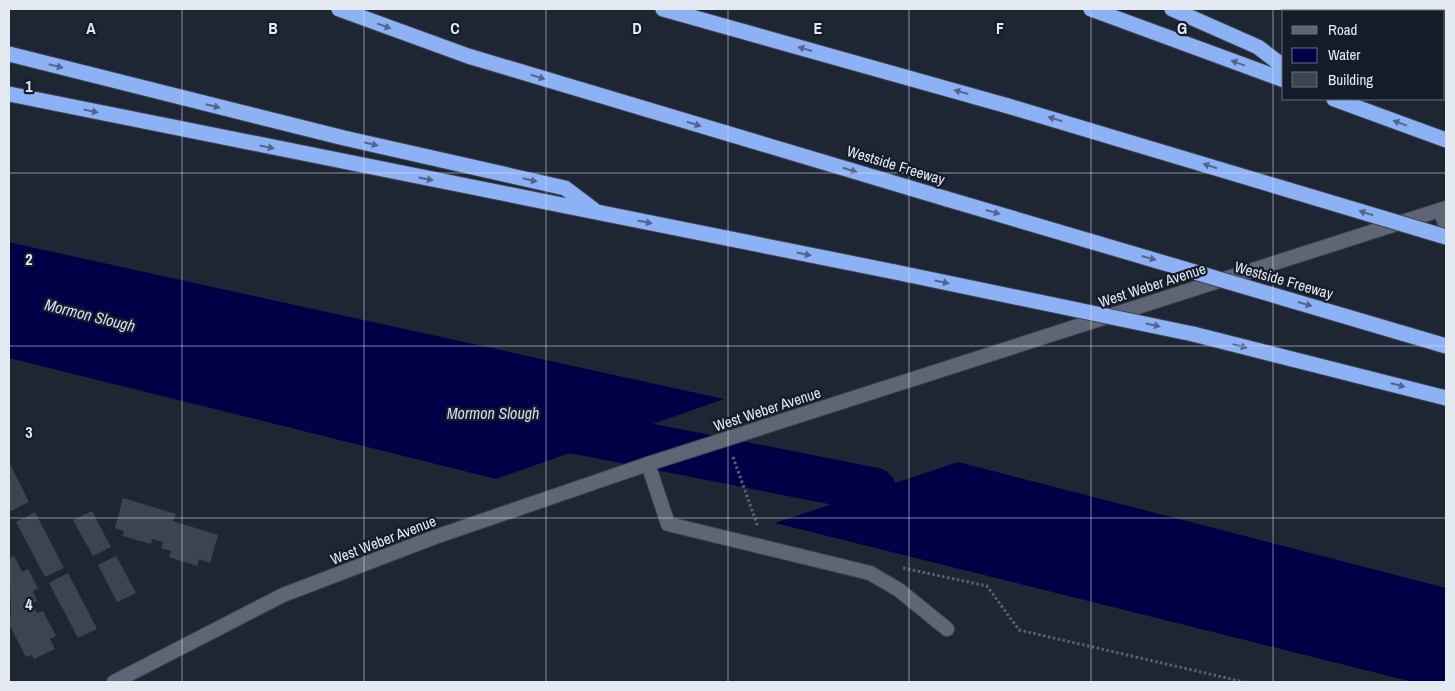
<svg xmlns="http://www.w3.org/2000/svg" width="1455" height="691" font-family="'Archivo Narrow',sans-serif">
<rect width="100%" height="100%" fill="#1f2633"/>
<g fill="#000047">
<polygon points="9,242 26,246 724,399 496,479 9,358"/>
<polygon points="958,462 1446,588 1446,682 1413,682 775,523"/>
</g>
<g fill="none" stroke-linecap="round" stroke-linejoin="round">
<polyline stroke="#000047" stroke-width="45" points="548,426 874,490"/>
</g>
<g fill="#3c4452">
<polygon points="9,462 29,502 11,511 9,507"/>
<polygon points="123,498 176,514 173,521 218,535 210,563 199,559 197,566 169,557 171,551 161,548 163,542 152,539 151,544 123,536 124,531 115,528"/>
<polygon points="92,511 111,547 93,556 73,520"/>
<polygon points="35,512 64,568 45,577 16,522"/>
<polygon points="14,556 22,572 28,569 38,588 33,591 37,601 32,604 37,613 43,611 56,636 50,639 55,649 34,659 32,655 26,657 9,624 11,616 9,558"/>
<polygon points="116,556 136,593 117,602 98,565"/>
<polygon points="68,573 97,629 78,638 49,583"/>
</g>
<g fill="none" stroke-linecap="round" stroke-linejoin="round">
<defs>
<g id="service">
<polyline points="1440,210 1446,226"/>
<polyline points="648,464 668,524 870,573 899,590 947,629"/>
</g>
<polyline id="tertiary" points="114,682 283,595 435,537 648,464 1446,208"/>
<g id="motorway">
<polyline points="339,9 468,56 947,199"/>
<polyline points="663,9 1008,106"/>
<polyline points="1091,9 1284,80"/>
<polyline points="1172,9 1258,47 1284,67"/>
<polyline points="9,54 344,138 565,188 594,210"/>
<polyline points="9,94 895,272"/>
<polyline points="1334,99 1446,140"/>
<polyline points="1193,334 1446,398"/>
</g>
</defs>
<use href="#service" stroke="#3d434e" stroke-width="16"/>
<use href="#tertiary" stroke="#3d434e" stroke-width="16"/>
<use href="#motorway" stroke="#3d434e" stroke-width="17"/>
<g stroke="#5a616c" stroke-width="3" stroke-dasharray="2.5 2.5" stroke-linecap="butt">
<polyline points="733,457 758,527"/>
<polyline points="903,568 987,586 1019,630 1244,682"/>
<polyline points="1446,682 1446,681"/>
</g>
<use href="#service" stroke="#5e6676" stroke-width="14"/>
<use href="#tertiary" stroke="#5e6676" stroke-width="14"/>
<use href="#motorway" stroke="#8cb1f5" stroke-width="15"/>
<defs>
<g id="motorway-bridge">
<polyline points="1008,106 1446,237"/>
<polyline points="947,199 1446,346"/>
<polyline points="895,272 1193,334"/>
</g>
</defs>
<use href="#motorway-bridge" stroke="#3d434e" stroke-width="17" stroke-linecap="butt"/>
<use href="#motorway-bridge" stroke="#8cb1f5" stroke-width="15"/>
</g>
<defs><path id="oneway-solid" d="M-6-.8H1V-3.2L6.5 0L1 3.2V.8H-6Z" transform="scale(1.25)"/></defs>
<g fill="#50668f">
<use href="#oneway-solid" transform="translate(384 26) rotate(20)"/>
<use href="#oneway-solid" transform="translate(805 49) rotate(-164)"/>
<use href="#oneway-solid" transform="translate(1238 63) rotate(-160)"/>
<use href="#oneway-solid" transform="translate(56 66) rotate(14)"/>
<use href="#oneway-solid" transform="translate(538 77) rotate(17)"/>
<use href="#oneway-solid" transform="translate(961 92) rotate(-164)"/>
<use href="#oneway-solid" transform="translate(213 106) rotate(14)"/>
<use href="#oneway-solid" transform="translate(91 111) rotate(12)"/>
<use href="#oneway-solid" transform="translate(1055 119) rotate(-163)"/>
<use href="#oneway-solid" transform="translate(1400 123) rotate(-160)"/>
<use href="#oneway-solid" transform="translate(694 124) rotate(17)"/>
<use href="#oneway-solid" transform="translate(371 144) rotate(13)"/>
<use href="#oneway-solid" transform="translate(267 147) rotate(12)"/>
<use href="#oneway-solid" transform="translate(1210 166) rotate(-163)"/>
<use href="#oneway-solid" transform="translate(850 170) rotate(17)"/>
<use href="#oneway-solid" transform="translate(426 179) rotate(11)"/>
<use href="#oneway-solid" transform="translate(530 180) rotate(13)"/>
<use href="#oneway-solid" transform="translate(993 212) rotate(16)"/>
<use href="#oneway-solid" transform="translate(1366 213) rotate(-163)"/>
<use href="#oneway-solid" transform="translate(645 222) rotate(12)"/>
<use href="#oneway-solid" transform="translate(804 254) rotate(12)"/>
<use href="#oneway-solid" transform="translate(1149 258) rotate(16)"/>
<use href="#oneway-solid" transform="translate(942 282) rotate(12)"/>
<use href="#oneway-solid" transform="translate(1305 304) rotate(16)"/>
<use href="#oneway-solid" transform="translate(1153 325) rotate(12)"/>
<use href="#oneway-solid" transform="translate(1240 346) rotate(14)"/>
<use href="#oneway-solid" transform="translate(1398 385) rotate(14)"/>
</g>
<path fill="none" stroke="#e3e8f1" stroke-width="1" stroke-opacity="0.55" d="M182,9v673M364,9v673M546,9v673M728,9v673M909,9v673M1091,9v673M1273,9v673M9,173h1437M9,346h1437M9,518h1437"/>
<g text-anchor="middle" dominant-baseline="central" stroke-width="4.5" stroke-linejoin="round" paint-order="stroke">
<g font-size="15" fill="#e3e8f1" stroke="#151c29">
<text transform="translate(896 165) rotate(17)">Westside Freeway</text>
<text transform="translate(1284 280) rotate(16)">Westside Freeway</text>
<text transform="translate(1152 285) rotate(-18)">West Weber Avenue</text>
<text transform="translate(767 409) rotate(-18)">West Weber Avenue</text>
<text transform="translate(383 540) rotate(-21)">West Weber Avenue</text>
</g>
<g font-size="16" font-style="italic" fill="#d1ddf2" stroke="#151c29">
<text transform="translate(90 315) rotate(14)">Mormon Slough</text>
<text x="493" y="413">Mormon Slough</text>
</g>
</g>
<g font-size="16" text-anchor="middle" font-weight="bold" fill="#e3e8f1" stroke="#151c29" stroke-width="4.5" stroke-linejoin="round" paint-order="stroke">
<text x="91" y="34">A</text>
<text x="273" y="34">B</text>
<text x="455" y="34">C</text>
<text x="637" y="34">D</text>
<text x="818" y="34">E</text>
<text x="1000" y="34">F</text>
<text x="1182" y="34">G</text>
<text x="29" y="92">1</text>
<text x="29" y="265">2</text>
<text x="29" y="438">3</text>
<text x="29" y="610">4</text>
</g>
<rect width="1455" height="691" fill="none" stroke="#e3e8f1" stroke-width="20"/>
<rect x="1282" y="10" width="162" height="90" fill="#151c29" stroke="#676e79"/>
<rect x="1292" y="26" width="25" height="8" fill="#5e6676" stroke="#676e79"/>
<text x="1328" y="35" font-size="15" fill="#e3e8f1">Road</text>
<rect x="1292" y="48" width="25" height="15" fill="#000047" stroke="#676e79"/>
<text x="1328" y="60" font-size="15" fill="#e3e8f1">Water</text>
<rect x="1292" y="72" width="25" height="15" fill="#3c4452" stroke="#676e79"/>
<text x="1328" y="85" font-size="15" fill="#e3e8f1">Building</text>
</svg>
